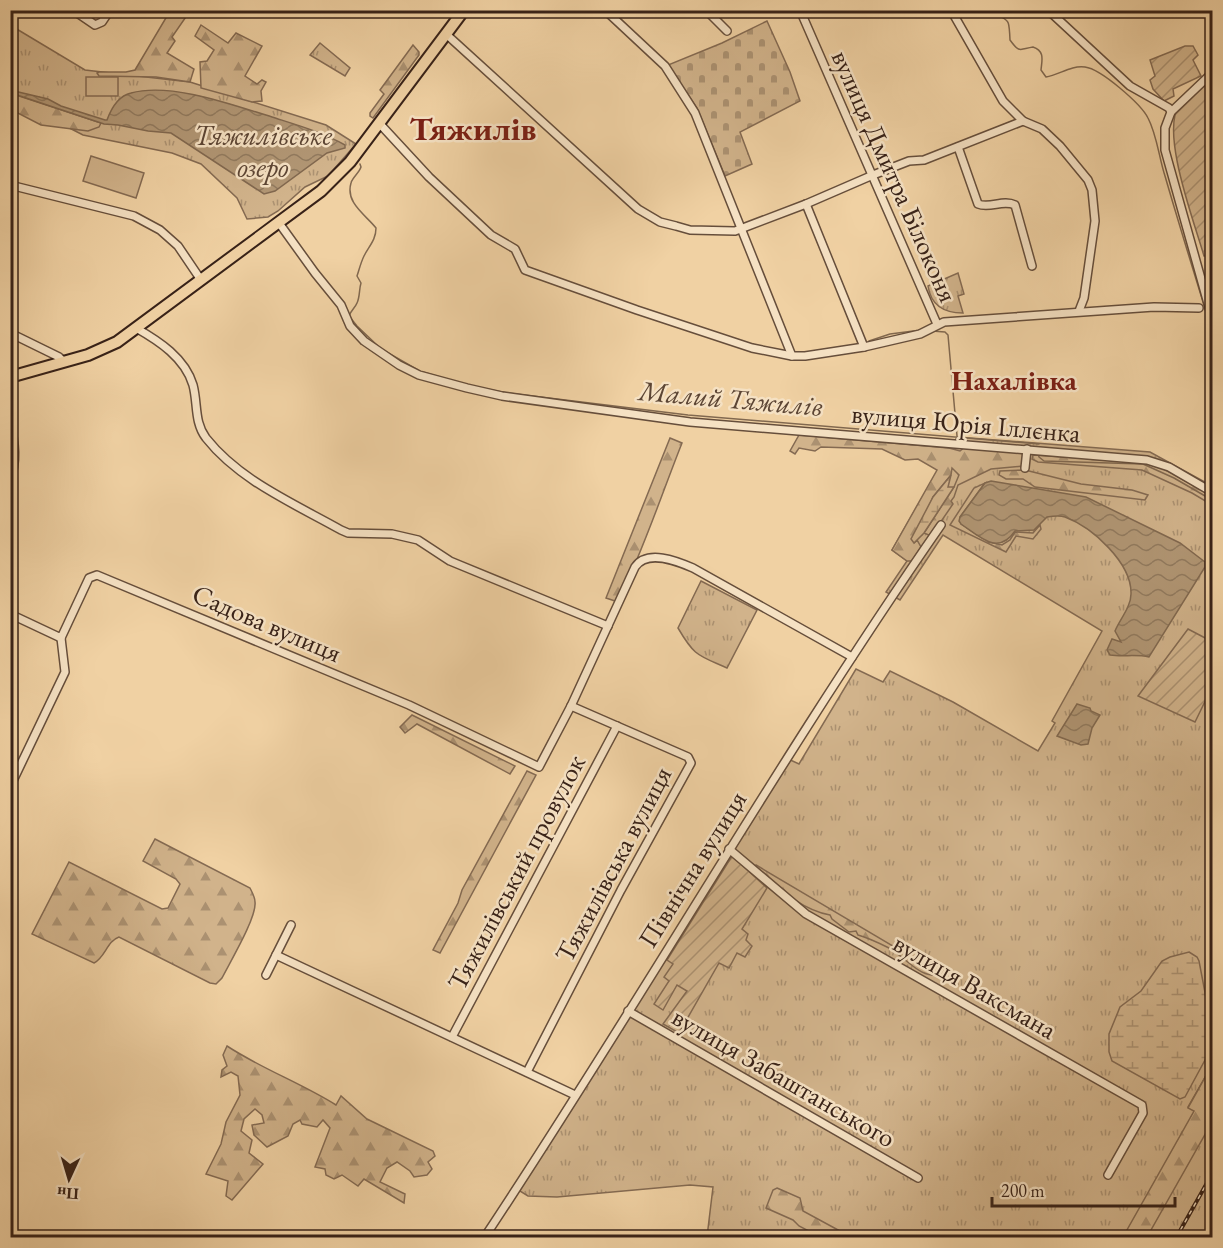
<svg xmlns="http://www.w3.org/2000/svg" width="1223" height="1248" font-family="'EB Garamond',serif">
<defs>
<pattern id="grass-tufts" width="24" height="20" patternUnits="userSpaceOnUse" patternTransform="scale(1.5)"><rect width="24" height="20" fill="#d1b38b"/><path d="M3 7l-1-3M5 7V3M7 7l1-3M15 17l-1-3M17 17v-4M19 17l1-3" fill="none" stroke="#ab9171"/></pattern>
<pattern id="forest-firs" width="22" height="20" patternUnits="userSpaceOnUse" patternTransform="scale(1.5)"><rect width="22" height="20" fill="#d1b38b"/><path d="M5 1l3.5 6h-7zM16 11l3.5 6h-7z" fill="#ab9171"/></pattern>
<pattern id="wetland-marsh" width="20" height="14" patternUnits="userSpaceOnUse" patternTransform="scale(1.5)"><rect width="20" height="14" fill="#d1b38b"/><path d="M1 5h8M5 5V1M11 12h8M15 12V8" fill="none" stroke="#ab9171"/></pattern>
<pattern id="cemetery-stones" width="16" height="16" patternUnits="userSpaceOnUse" patternTransform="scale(1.5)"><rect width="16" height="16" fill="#d1b38b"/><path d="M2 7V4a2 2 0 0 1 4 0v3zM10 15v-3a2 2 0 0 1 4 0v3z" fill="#ab9171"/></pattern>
<pattern id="garden-furrows" width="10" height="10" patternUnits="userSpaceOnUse" patternTransform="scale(1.5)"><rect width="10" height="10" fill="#d1b38b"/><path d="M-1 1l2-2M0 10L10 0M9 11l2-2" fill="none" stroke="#ab9171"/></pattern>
<pattern id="water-waves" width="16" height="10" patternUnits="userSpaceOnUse" patternTransform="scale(1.5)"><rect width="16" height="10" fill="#b19674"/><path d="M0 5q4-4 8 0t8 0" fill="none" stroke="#917a5e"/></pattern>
</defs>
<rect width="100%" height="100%" fill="#f0d1a3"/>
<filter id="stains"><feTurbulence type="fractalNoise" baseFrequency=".00333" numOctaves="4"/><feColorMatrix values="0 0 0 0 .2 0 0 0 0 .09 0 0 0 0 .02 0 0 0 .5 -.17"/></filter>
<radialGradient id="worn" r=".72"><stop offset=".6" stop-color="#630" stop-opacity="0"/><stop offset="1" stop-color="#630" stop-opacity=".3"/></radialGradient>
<g fill="url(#grass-tufts)" stroke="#846a52" stroke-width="1.5">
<polygon points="10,25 85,70 190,82 326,125 356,144 328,176 305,187 278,211 268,217 247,219 237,198 201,164 172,153 83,135 11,98"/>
<polygon points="320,43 350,68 345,76 310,55"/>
<path d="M958,273l6,21 -6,2 5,17c-19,0 -32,-7 -35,-27z"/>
<polygon points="957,437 1150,452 1212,486 1212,1065 1188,1107 1212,1122 1212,1237 707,1237 713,1187 690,1185 557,1197 528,1196 515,1188 786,758 799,764 856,669 883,682 890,671 953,702 1038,751 1055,723 1052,721 1102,631 943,535 900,600 886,592 907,561 892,550"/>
<path d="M701,581l56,29 -30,58c-29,-13 -32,-11 -49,-40z"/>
</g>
<g fill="url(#forest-firs)" stroke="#846a52" stroke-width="1.5">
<polygon points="170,11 190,11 172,37 175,41 167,53 194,69 190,82 156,77 99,76 97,73 99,72 126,72 135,70"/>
<polygon points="201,25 228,43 236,33 262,46 245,76 257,84 262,80 266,82 261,91 262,101 252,102 201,88 200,62 207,61 214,50 195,36"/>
<polygon points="413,45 419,52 419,55 373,118 370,116 370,113 384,94 380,90"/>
<polygon points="10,93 101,123 99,127 88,131 41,125 16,112 11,114"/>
<polygon points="799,435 949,448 960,451 965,447 1021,452 1024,456 1023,466 991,469 958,485 954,497 951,501 953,504 931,536 924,533 954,487 959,475 952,468 951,475 933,497 914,543 917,540 921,547 912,561 907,561 892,550 937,470 918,459 905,460 882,449 821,447 815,451 799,448 795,454 790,451"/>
<path d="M670,438l12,5c-21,53 -39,108 -64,159l-12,-4z"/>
<polygon points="1033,455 1143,462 1162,468 1212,496 1212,505 1192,493 1142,470 1038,462 1032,459"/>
<polygon points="1025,470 1081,484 1132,490 1148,495 1145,500 1035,487 1023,479 1006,479 999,475 1000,471"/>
<polygon points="985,483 960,517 961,524 989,542 1002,545 1010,540 1015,532 1033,533 1040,525 1041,529 1033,539 1016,536 1006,552 950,525 974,488"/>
<polygon points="412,715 515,766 510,774 417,724 405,733 400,727"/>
<polygon points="527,771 536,775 440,953 433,950 458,903 462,890"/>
<path d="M155,839l95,49c2,4 5,9 5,14 2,15 -25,60 -33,76l-6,6 -6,-1 -91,-46c-12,4 -14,21 -25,26l-62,-29 37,-72 93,47 6,-1 12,-24 -4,-5 -33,-18z"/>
<path d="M756,865l186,110c-23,4 -35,-17 -53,-27 -10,-5 -20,-10 -31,-13l-2,-4 -7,1 -17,-13 -2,-4c-29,-5 -54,-29 -76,-47z"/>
<path d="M227,1046c35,23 74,37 109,59l5,-9 26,23 66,32 2,5 -7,6 4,7 -5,6 -13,2 -4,-6 -13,-9 -10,6 -7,14 25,12 -1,9 -40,-24 -6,7 -16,-11 -8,4 -8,-4 -1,-6 -10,-2 15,-39 -7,-8 -6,7 -15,-3 -2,-4 -7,4 -5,12 -21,11 -13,-12 -2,-10 12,-2 -2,-8 -7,-6 -11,10 -3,12 11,9 -3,13 14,11 -31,36 -6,-4 2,-15 -22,-7 15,-30 5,-22 14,-27 -2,-19 -7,-4 -10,5 1,-7 5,-4 -4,-11z"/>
<polygon points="1212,1065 1212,1122 1147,1237 1123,1237 1194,1111 1188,1108"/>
<polygon points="777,1188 800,1198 803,1211 851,1237 820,1237 799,1226 793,1220 766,1208 773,1190"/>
</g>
<g fill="url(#wetland-marsh)" stroke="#846a52" stroke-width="1.5">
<polygon points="951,475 948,487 954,487 924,533 914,543 911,539 933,497"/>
<polygon points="1189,952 1197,957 1199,961 1212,1029 1212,1047 1185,1097 1180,1099 1112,1061 1109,1052 1109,1034 1120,1007 1141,991 1162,961 1170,957"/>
</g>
<polygon fill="url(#cemetery-stones)" stroke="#846a52" stroke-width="1.5" points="767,21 790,72 800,101 740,132 752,164 725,176 697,108 668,65 722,43"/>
<g fill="url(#garden-furrows)" stroke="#846a52" stroke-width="1.5">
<polygon points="1185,46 1193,46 1198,55 1193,60 1201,76 1173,89 1174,96 1164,101 1153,89 1150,80 1155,76 1150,60"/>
<path d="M1212,77v179h-8c-9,-32 -45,-126 -24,-152 8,-10 22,-19 32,-27z"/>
<polygon points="1188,629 1209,640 1212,637 1212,687 1195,722 1138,696"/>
<polygon points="732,856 767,888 742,929 748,934 746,940 752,946 745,957 737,953 729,968 719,963 679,1033 663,1024 687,991 677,985 663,1010 654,1004 669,981 664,977 673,964 667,960"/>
</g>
<g fill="#d1b38b" stroke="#846a52" stroke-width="1.5">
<rect x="86" y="77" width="32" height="19"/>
<polygon points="91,156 144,173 136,198 83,181"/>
</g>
<g fill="url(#water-waves)" stroke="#81684f" stroke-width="1.5">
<path d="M10,90l38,9 13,7 44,14h2c4,-11 11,-24 24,-27 40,-11 102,12 141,24 25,8 50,15 73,28v3l-18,5 -52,38 -11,3 -93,-61 -23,-2 -30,-6 -14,-1 -93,-31z"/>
<path d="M991,481l95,16 94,46 25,19v5l-56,90c-13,-3 -26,0 -39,-2l-3,-5 5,-11 9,3 -6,-11c5,-12 16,-24 16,-37 1,-31 -39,-67 -66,-77 -6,-2 -12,-1 -18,0l-13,13 -19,1c-17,25 -35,6 -54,-7l-2,-3 1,-4 25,-34z"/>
<polygon points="1077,704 1090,708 1091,711 1100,715 1092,728 1088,744 1081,745 1057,736"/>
</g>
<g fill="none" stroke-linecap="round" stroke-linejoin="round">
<g stroke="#81684f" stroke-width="1.5">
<path d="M990,10c19,13 19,5 20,30 10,14 10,9 23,7 12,4 9,13 8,23l5,7c13,-2 25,-12 39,-10 16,2 56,37 63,51 9,17 11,40 17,58 15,52 31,103 47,155"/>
<path d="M360,164l1,3c-2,6 -9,11 -10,16 -6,20 15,32 25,45 0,12 -7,18 -12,28 -3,6 -5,14 -7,20l4,7c-2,6 -1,14 -4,20 -2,5 -6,7 -8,13l8,10 22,21"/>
<polyline points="932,331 945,332 948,335 957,436"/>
<polyline points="869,341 890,334 921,330"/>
<polyline points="383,350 418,370"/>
<polyline points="423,372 460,383"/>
<polyline points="467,385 507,393 688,415 1039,444"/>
<polyline points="1038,453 1039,457 1044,461 1143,464 1174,478 1212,500"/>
</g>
<defs>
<g id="minor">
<polyline points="73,10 95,25 102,22 110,10"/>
<polyline points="605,10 665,66 695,113 792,356"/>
<polyline points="706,10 727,31"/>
<polyline points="800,10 937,324"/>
<polyline points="951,10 1003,101 1023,121 1042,129 1060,146 1088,180 1092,190 1095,221 1084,298 1079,311"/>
<polyline points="1048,10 1130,86 1169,108 1171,112 1165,128 1165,150 1212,318"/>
<polyline points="446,34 638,209 660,222 676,226 690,230 735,231 806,204 873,175 909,161 924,160 1023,121"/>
<polyline points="1171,112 1212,73"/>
<polyline points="379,123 429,177 491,235 515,249 525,270 637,310 752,348 792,356 805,356 864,347 920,334 944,322 1154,307 1199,308"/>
<path d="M958,147l20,57c12,5 25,-5 37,1l17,61"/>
<polyline points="10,185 134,216 160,230 178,246 201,280"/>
<polyline points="806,204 864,347"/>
<polyline points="279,223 315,273 341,305 350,326 364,341 399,365 419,375 467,388 502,396 690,422 1147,460 1169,467 1212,492"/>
<path d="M136,328c23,13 49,30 57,57 5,19 1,37 13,53 34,43 89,66 135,92l7,3 44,1 26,6 32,21 158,65"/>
<polyline points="10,333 59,357 64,362"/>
<path d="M10,421c5,22 7,40 0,62"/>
<polyline points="1025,468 1027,449"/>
<path d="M10,614l51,24 28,-60 8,-3 312,130 130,62 32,-61 64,-139c12,-18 42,-6 58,1l159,89"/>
<polyline points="10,787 65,672 61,638"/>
<polyline points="729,849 806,914 1142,1105 1143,1113 1108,1175"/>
<polyline points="276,955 291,925"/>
<polyline points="266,975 276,955 575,1095"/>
<polyline points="628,1011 918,1178"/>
<polyline points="452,1037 617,726"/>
<polyline points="527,1072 621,890 691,763 688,757 571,706"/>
<path d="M484,1238c156,-235 296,-481 457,-713"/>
</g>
<polyline id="primary" points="10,377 88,355 117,342 321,191 350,162 464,10"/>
</defs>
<use href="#minor" stroke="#664e3b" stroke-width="10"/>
<use href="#primary" stroke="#382218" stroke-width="14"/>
<use href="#minor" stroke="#f5e1c3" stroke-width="7"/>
<use href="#primary" stroke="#f0d1a3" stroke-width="10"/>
<defs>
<polyline id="rail" points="1176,1238 1212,1174"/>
</defs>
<use href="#rail" stroke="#382218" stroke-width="4"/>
<use href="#rail" stroke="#f5e1c3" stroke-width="1.5" stroke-dasharray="4.5" stroke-linecap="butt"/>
</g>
<g text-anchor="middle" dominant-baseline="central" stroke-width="5" stroke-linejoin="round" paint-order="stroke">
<g font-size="27" fill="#382218" stroke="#f5e1c3">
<text transform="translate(895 176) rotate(66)">вулиця Дмитра Білоконя</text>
<text transform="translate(966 423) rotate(5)">вулиця Юрія Іллєнка</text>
<text transform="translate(267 623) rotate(23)">Садова вулиця</text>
<text transform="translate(613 864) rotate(-62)">Тяжилівська вулиця</text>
<text transform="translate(692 869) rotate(-58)">Північна вулиця</text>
<text transform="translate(516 872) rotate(-62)">Тяжилівський провулок</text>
<text transform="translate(975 986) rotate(30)">вулиця Ваксмана</text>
<text transform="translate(784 1077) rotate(30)">вулиця Забаштанського</text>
</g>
<g font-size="28" font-style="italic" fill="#5c4534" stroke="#f5e1c3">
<text x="263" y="135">Тяжилівське<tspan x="263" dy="32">озеро</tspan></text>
<text transform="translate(731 398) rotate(5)">Малий Тяжилів</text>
</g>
<g font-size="28" font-weight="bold" fill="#7a1f14" stroke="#f5e1c3">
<text x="1014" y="380">Нахалівка</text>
</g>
<g font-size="33" font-weight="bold" fill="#7a1f14" stroke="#f5e1c3">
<text x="473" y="128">Тяжилів</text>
</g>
</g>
<rect width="1223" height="1248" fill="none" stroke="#f0d1a3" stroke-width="36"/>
<rect x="12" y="12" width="1199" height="1224" fill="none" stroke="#382218" stroke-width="3"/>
<rect x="18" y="18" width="1187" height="1212" fill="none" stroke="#382218" stroke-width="1.5"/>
<g transform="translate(69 1179) rotate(184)" stroke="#f5e1c3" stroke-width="4.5" paint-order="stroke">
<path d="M0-4.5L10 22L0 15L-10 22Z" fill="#382218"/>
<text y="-9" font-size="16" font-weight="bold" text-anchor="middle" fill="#382218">Пн</text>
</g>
<path d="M992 1197v9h183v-9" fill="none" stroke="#382218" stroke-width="3"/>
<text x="1001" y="1197" font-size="18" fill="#382218" stroke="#f5e1c3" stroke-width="4.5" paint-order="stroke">200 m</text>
<rect width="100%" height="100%" filter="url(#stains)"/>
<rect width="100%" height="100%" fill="url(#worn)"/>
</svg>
